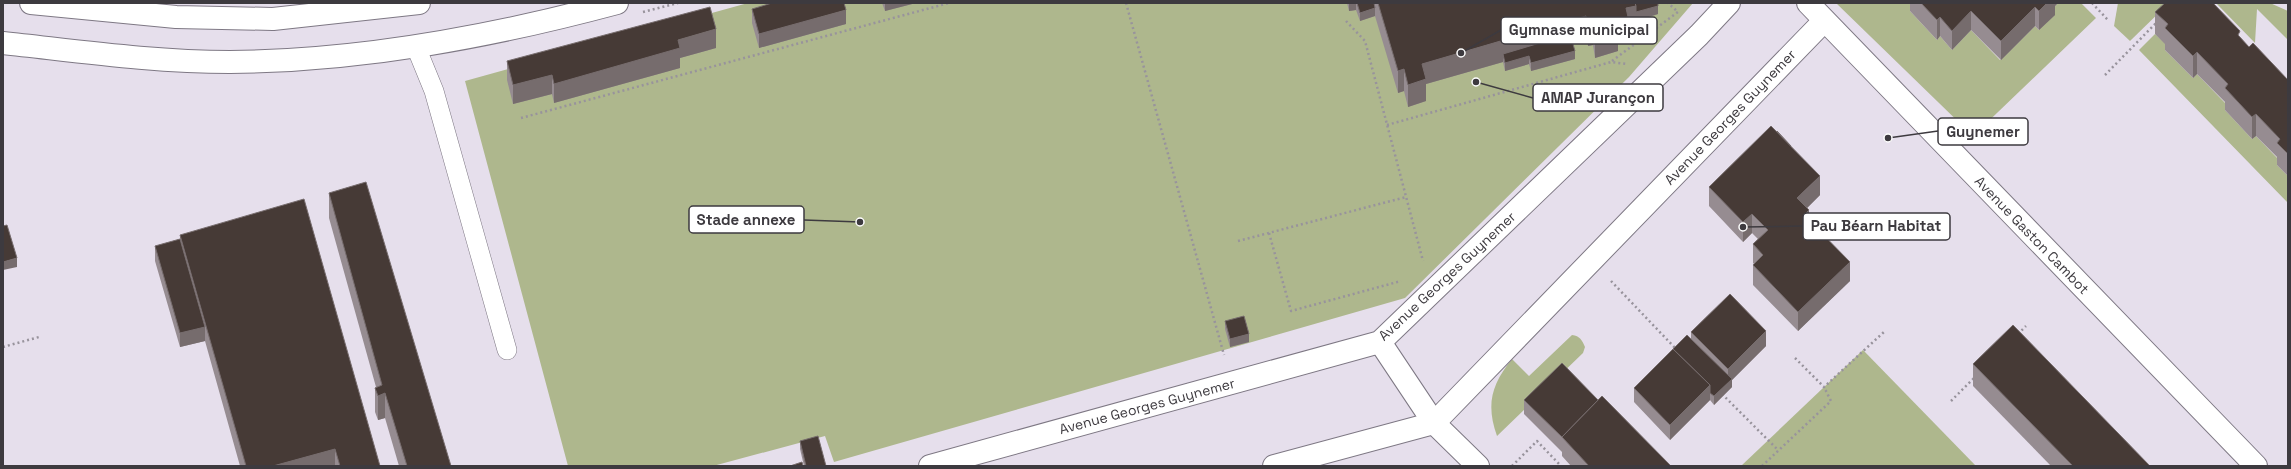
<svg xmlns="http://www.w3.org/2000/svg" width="2291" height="469" font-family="'Space Grotesk',sans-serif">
<rect width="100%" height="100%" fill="#e6dfec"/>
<g fill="#aeb78d">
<polygon points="748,3 1693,3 1629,77 1405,298 834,462 825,436 713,466 568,466 465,81"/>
<polygon points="1836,3 1909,3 1914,8 1910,11 1937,40 1940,36 1952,50 1971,30 2000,60 2035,26 2039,30 2051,10 2058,3 2081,3 2096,18 1973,136"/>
<polygon points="2118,3 2169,3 2130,41 2114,26"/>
<polygon points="2216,3 2270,3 2288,11 2288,40 2257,9 2255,43"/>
<polygon points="2155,34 2168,46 2165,50 2193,78 2197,74 2228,106 2225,110 2252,139 2256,136 2280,161 2277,165 2288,176 2288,203 2139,50"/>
<path d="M1572,335c8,1 10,5 13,12l-2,6 -86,83c-11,-31 -6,-51 15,-77l17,17z"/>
<polygon points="1863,350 1976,466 1741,466"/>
</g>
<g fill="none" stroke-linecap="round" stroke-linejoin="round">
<defs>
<polyline id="service" points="416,47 434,91 507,350"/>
<g id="minor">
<polyline points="1380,342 1434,423 1478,466"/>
<polyline points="930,466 1380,342 1699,35 1729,3"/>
<polyline points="1274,466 1434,423 1824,21"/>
</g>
<polyline id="tertiary" points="1808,3 2256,466"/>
<g id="secondary">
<polyline points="31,3 176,17 273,19 419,3"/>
<path d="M3,43c75,8 151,19 227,19 131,-1 260,-25 387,-59"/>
</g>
</defs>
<use href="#service" stroke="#7e7884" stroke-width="20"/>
<use href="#minor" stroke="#7e7884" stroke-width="24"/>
<use href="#tertiary" stroke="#7e7884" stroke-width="24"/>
<use href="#secondary" stroke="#7e7884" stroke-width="24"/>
<g stroke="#98939c" stroke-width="2.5" stroke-dasharray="2 3" stroke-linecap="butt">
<polyline points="1126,3 1224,355"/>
<polyline points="2092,3 2108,20"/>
<polyline points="643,12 678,3"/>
<polyline points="1346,21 1365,41 1423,261"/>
<polyline points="1612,61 1678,12 1668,3"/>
<polyline points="2105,75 2157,22"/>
<polyline points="521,118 949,3"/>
<polyline points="1387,125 1611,62 1627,64"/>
<polyline points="1269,233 1291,311 1401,281"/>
<polyline points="1238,241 1406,197"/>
<polyline points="1611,281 1677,350"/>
<polyline points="2018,334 2026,326"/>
<polyline points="3,347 39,337"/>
<polyline points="1795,358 1824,387 1884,332"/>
<polyline points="1722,394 1778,450"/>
<polyline points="1951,401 1975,377"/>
<polyline points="1512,466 1537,441 1561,466"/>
<polyline points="1762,466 1831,401 1824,387"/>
</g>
<use href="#service" stroke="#fff" stroke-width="19"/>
<use href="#minor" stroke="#fff" stroke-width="22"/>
<use href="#tertiary" stroke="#fff" stroke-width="22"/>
<use href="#secondary" stroke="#fff" stroke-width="22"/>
</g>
<g fill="#968c91">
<polygon points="882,3 916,3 885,11"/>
<polygon points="1347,3 1658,3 1658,14 1636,21 1636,28 1628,30 1628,39 1618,42 1618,51 1595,58 1593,45 1588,46 1586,38 1572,42 1575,59 1531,71 1529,64 1505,71 1503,62 1426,84 1426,101 1408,107 1404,91 1398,93 1375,16 1360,21 1356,10 1349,11"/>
<polygon points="1909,3 2058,3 2055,6 2055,15 2039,30 2035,26 2001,60 1971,30 1952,50 1940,36 1937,40 1910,11 1910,4"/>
<polygon points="752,9 846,24 759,48 752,23"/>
<polygon points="2155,12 2240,37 2249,47 2288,80 2288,176 2277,165 2277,157 2256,136 2252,139 2225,110 2225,102 2197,74 2193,78 2165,50 2165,44 2155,34"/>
<polygon points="716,48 680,58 680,68 554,103 552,94 513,104 507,80 507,61"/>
<polygon points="1709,187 1820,195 1807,208 1809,220 1850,281 1798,331 1753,285 1753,265 1754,264 1753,263 1753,244 1758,239 1752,233 1743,242 1709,206"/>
<polygon points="329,193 451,466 399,466 385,418 378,420 375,412 375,388 376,387 329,218"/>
<polygon points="180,235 380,466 240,466 205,341 180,347 155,261 155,246 180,239"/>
<polygon points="1225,321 1249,342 1230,347 1225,329"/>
<polygon points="1691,332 1766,346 1732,380 1732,387 1714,405 1710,400 1670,440 1634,402 1634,388 1691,338"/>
<polygon points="1973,364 2150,466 2051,466 1973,386"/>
<polygon points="2288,373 2288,395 2287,394 2287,374"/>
<polygon points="1524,400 1598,400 1671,466 1571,466 1562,456 1562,452 1524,414"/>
<polygon points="800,441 826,466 804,466 800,449"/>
</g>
<g fill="#766c6d">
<polygon points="885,3 916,3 885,11"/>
<polygon points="1349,3 1356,3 1356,10 1349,11"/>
<polygon points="2047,3 2058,3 2055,6 2055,15 2039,30 2039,11"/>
<polygon points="1636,6 1658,6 1658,14 1636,21 1636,28 1628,30 1628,39 1618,42 1618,51 1595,58 1595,36 1616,20 1626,8"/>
<polygon points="2035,7 2035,26 2001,60 2001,41"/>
<polygon points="1375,8 1375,16 1360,21 1360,13"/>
<polygon points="846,10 846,24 759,48 759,34"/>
<polygon points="1971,11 1971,30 1952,50 1952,31"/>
<polygon points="1586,16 1586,38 1504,62 1503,54 1503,62 1426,84 1426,101 1408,107 1408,85 1422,64"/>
<polygon points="1940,17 1940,36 1937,40 1937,20"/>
<polygon points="1593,23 1593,45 1588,46 1588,24"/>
<polygon points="716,29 716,48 680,58 680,68 554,103 554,84 678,40"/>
<polygon points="1575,51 1575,59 1531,71 1531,63"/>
<polygon points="2197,52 2197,74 2193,78 2193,56"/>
<polygon points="1529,56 1529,64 1505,71 1505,63"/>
<polygon points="1404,69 1404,91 1398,93 1398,71"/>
<polygon points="552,75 552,94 513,104 513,85"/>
<polygon points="2256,114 2256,136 2252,139 2252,117"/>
<polygon points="1820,176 1820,195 1797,218 1797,198"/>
<polygon points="1809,210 1809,229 1804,215"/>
<polygon points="1752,214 1752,233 1743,242 1743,222"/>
<polygon points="17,258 17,267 3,270 3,262"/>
<polygon points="1850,262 1850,281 1798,331 1798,312"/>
<polygon points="205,327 205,341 180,347 180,333"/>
<polygon points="1766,331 1766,346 1732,380 1732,387 1714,405 1714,396 1728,383 1728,369"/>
<polygon points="1249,334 1249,342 1230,347 1230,339"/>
<polygon points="1710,385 1710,400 1670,440 1670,425"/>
<polygon points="385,393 385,418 378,420 378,396"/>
<polygon points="335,449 335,466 273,466"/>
</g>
<g fill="#463a36" stroke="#766c6d">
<polygon points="772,3 844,3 846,10 759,34 752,9"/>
<polygon points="1357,3 1374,3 1375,8 1360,13"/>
<polygon points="1378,3 1635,3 1636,6 1626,8 1628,17 1616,20 1618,29 1595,36 1593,23 1588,24 1586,16 1422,64 1426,79 1408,85 1404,69 1398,71"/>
<polygon points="1635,3 1658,3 1658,6 1636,12 1636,6"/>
<polygon points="1921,3 2047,3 2039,11 2035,7 2001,41 1971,11 1952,31 1940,17 1937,20"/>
<polygon points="2165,3 2213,3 2240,31 2238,35 2249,47 2253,43 2288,80 2288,154 2277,143 2280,139 2256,114 2252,117 2225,88 2228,84 2197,52 2193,56 2165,28 2168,24 2155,12"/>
<polygon points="710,7 716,29 678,40 680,48 554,84 552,75 513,85 507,61"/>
<polygon points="1570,34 1575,51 1531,63 1529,56 1505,63 1503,54"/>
<polygon points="1771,126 1820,176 1797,198 1809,210 1804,215 1850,262 1798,312 1753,265 1763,255 1753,244 1768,230 1752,214 1743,222 1709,187"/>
<polygon points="1777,131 1791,146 1777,132"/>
<polygon points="366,182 451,466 407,466 385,393 378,396 375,388 382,385 329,193"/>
<polygon points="304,199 380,466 340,466 335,449 273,466 246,466 180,235"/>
<polygon points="7,225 17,258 3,262 3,226"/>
<polygon points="180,239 205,327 180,333 155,246"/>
<polygon points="1730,294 1766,331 1728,369 1691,332"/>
<polygon points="1244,316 1249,334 1230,339 1225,321"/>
<polygon points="2013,325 2150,466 2073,466 1973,364"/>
<polygon points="1687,335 1732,379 1714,396 1710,393 1710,385 1673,349"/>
<polygon points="1673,349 1710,385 1670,425 1634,388"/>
<polygon points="1562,363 1598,400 1562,437 1563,438 1524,400"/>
<polygon points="1602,396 1671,466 1589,466 1562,437"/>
<polygon points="818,436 826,466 806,466 800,441"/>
<polygon points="802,462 803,466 790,466"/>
</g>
<g text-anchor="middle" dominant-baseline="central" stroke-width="4" stroke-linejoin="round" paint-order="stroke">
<g font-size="14" fill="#3d3a3f" stroke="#fff">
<text transform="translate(1730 117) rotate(-46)">Avenue Georges Guynemer</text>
<text transform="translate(2032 235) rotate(46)">Avenue Gaston Cambot</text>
<text transform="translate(1447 276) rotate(-43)">Avenue Georges Guynemer</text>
<text transform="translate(1147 406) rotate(-15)">Avenue Georges Guynemer</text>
</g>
</g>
<path fill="none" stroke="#3d3a3f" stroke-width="1.5" d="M1461 53L1501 30M1476 82L1533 98M1888 138L1938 131M860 222L804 220M1743 227L1803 226"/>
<g fill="#3d3a3f" stroke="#fff" stroke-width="1.5">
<circle cx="1461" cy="53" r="4"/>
<circle cx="1476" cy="82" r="4"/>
<circle cx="1888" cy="138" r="4"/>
<circle cx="860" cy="222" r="4"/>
<circle cx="1743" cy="227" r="4"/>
</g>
<g fill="#fff" stroke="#3d3a3f" stroke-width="1.5">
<rect x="1501" y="17" width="156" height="27" rx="4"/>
<rect x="1533" y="84" width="130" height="27" rx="4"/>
<rect x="1938" y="118" width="90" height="27" rx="4"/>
<rect x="689" y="206" width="115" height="27" rx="4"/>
<rect x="1803" y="213" width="147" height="27" rx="4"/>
</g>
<g font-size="15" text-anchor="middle" font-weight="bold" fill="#3d3a3f">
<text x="1579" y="35">Gymnase municipal</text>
<text x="1598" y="103">AMAP Jurançon</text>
<text x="1983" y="137">Guynemer</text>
<text x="746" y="225">Stade annexe</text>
<text x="1876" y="231">Pau Béarn Habitat</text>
</g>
<rect width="2291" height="469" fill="none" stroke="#3d3a3f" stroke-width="8"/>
</svg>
